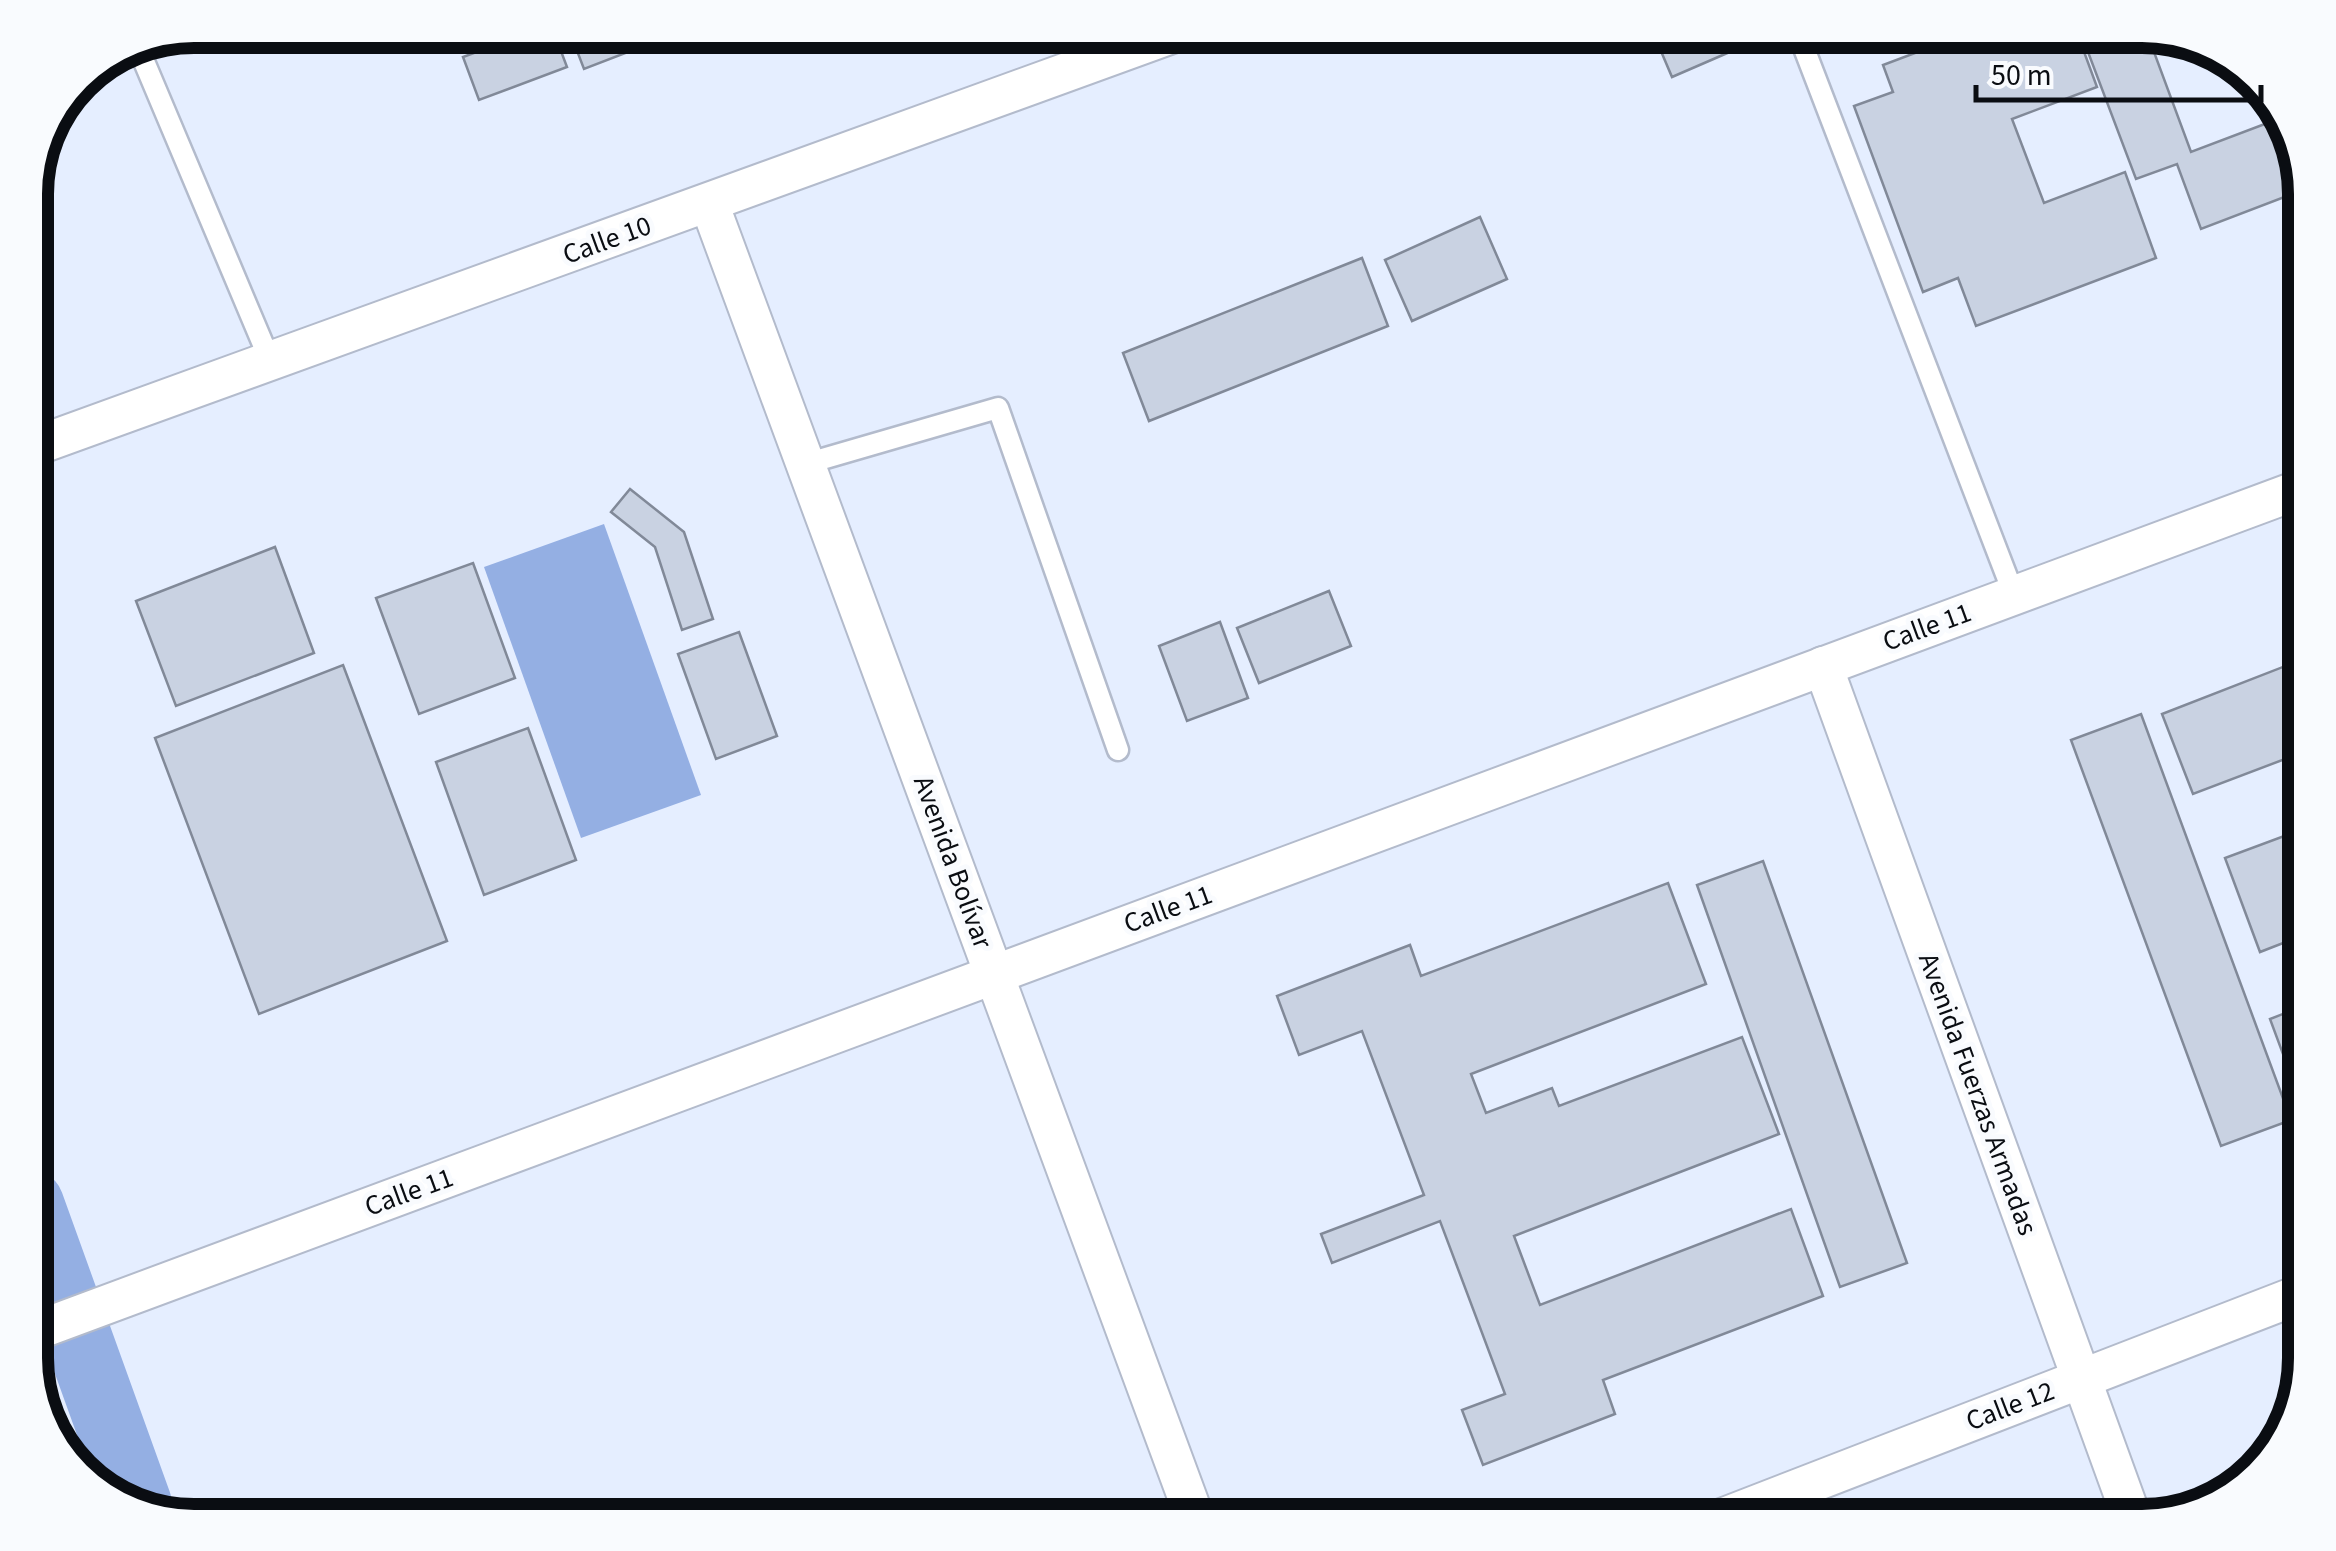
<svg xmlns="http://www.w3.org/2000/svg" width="2336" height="1551" font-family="'Source Sans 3',sans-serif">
<rect width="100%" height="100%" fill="#e5eeff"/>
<polygon fill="#94afe3" points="604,524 701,795 581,838 484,567"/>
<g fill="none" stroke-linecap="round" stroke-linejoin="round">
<polyline stroke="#94afe3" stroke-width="68" points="30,1204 138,1504"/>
</g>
<g fill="#c9d2e2" stroke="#818998" stroke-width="2.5">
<polygon points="536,30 553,30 567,67 479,100 463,57"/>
<polygon points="569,30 685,30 584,69"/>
<polygon points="1652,30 1723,30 1732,51 1672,77"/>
<polygon points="1976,30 2076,30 2097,87 2012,119 2044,203 2125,172 2156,258 1976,326 1958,278 1923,292 1854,106 1893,92 1883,65"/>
<polygon points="2130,30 2143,30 2167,37 2151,44 2191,152 2286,116 2305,189 2201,229 2177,164 2136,179 2088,52 2132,35"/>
<polygon points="1480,217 1507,279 1412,321 1385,260"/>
<polygon points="1362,258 1388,326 1149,421 1123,353"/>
<polygon points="630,489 684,532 713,619 682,630 655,547 611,512"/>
<polygon points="275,547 314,653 176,706 136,601"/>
<polygon points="473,563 515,678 419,714 376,598"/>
<polygon points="1329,591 1351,646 1259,683 1237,628"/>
<polygon points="1220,622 1248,698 1187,721 1159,646"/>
<polygon points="739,632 777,736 716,759 678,654"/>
<polygon points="2306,658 2306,751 2193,794 2162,714"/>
<polygon points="343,665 447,941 259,1014 155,738"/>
<polygon points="2141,714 2291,1120 2221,1146 2071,740"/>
<polygon points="528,728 576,860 484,895 436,762"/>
<polygon points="2306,828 2306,934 2260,952 2225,858"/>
<polygon points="1763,861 1907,1263 1840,1287 1697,885"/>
<polygon points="1668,883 1706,984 1471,1074 1486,1113 1552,1088 1559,1106 1742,1037 1779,1134 1514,1236 1540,1305 1791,1209 1823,1296 1603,1380 1615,1414 1483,1465 1462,1410 1505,1394 1440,1221 1332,1263 1321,1234 1424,1195 1362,1031 1299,1055 1277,996 1410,945 1421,976"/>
<polygon points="2306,1005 2306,1116 2270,1019"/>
<polygon points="2037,1500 2048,1521 1998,1521"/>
</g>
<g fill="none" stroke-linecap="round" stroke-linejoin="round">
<defs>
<g id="service">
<polyline points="1797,30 2014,595"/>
<polyline points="140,52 271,363"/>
<polyline points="805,464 998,408 1118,750"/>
</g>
<g id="minor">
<polyline points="709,203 1196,1521"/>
<polyline points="30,448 1183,30"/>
<polyline points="1823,666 2133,1521"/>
<polyline points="30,1333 2306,487"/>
<polyline points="1714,1521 2306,1292"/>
</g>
</defs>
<use href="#service" stroke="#b3bbcc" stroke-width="25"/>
<use href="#minor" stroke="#b3bbcc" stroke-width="42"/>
<use href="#service" stroke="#fff" stroke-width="20"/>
<use href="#minor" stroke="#fff" stroke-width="38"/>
</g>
<g text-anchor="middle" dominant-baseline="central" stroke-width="10" stroke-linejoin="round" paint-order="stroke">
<g font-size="28" fill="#0a0d12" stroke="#f9fbfe">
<text transform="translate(607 240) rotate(-20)">Calle 10</text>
<text transform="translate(1927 627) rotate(-20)">Calle 11</text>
<text transform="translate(953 862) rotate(70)">Avenida Bolívar</text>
<text transform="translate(1168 909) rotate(-20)">Calle 11</text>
<text transform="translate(1978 1094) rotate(70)">Avenida Fuerzas Armadas</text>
<text transform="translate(409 1192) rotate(-20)">Calle 11</text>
<text transform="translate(2010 1406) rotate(-21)">Calle 12</text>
</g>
</g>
<path d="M0 0H2336V1551H0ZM194 48H2142A146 146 0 0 1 2288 194V1358A146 146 0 0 1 2142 1504H194A146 146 0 0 1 48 1358V194A146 146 0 0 1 194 48Z" fill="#f9fbfe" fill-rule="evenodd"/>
<path fill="none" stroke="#0a0d12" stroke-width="12" d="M194 48H2142A146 146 0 0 1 2288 194V1358A146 146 0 0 1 2142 1504H194A146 146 0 0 1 48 1358V194A146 146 0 0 1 194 48Z"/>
<path d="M1976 85v15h285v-15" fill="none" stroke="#0a0d12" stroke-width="5"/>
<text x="1991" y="85" font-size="30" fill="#0a0d12" stroke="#f9fbfe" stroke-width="8" paint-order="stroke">50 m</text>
</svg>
